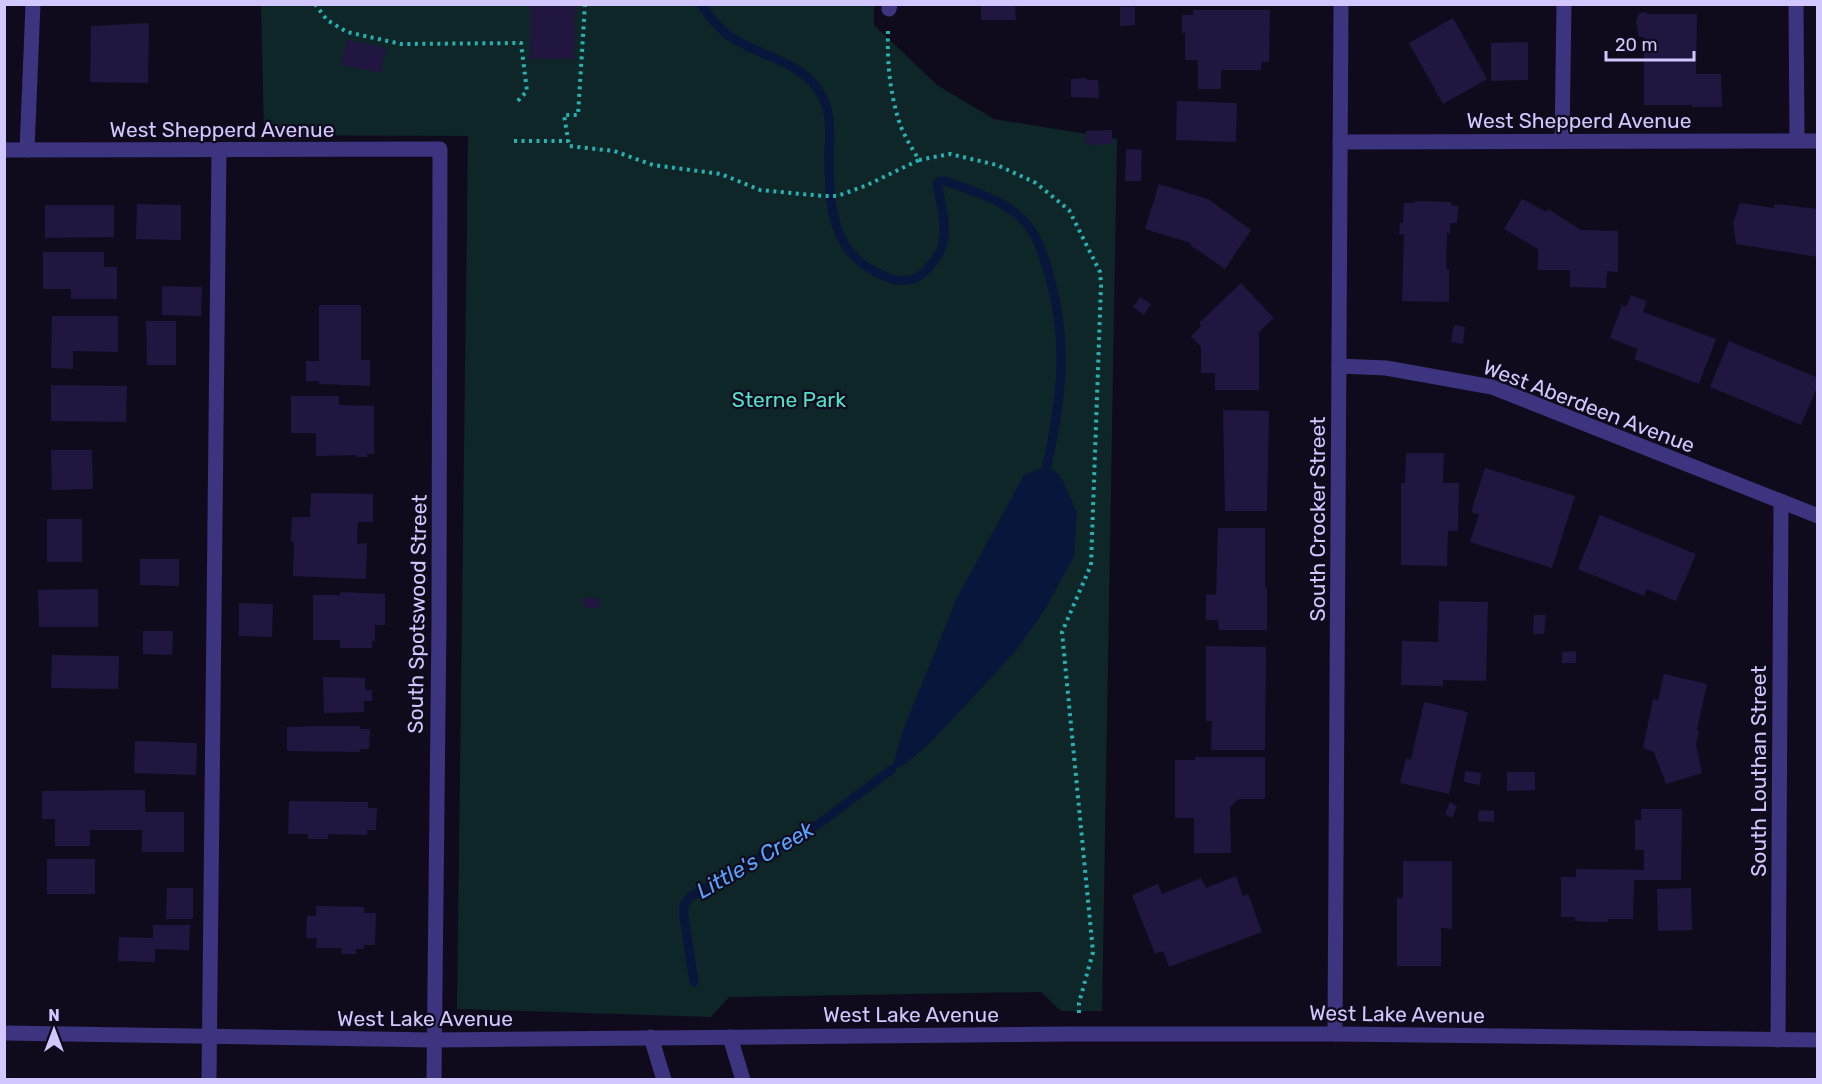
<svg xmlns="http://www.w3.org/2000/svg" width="1822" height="1084" font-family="Rubik,sans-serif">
<rect width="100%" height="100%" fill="#0f0b1d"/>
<polygon fill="#0e2627" points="261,5 874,5 874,25 937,85 994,119 1117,139 1102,1011 1061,1011 1041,992 729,997 711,1017 457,1009 468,136 264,135"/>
<polygon fill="#07163a" points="1047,466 1060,475 1077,513 1074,556 1044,611 1014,653 931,742 904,765 891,770 904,728 957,598 1024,475"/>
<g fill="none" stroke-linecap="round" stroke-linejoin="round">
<g stroke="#07163a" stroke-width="9">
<path d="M701,4c7,11 17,23 27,31 27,20 69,25 89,53 15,20 13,42 12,65 0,31 0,67 17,93 11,18 47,42 70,32 5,-2 10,-8 14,-12 6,-7 11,-14 13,-23 4,-18 -2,-41 -6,-59l3,-3h5c24,9 54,17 74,35 17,15 23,34 29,55 21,69 14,126 -1,195"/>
<polyline points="694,982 684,916 684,905 690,897 820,823 891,770"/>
</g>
</g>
<g fill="#21163f">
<polygon points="531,4 575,4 574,59 530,59"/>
<polygon points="981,4 1015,4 1016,20 981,20"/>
<polygon points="1120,7 1135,7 1135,25 1120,26"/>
<polygon points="1193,10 1270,10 1269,62 1261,62 1261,70 1221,70 1221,89 1198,89 1198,60 1185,60 1185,33 1182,33 1182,15 1193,15"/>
<polygon points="1647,12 1646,14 1697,14 1696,74 1721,74 1722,107 1692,107 1692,105 1644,105 1644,37 1639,37 1636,22 1639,13"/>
<polygon points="1453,18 1487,79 1443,104 1409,43"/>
<polygon points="149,23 148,83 90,82 91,26"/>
<polygon points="347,40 386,48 381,73 341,65"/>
<polygon points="1528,42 1528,80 1491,81 1491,43"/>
<polygon points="1087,78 1087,80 1098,80 1099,98 1071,97 1071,79"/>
<polygon points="1177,101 1237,103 1236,142 1176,140"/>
<polygon points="1112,130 1112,144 1086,145 1086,131"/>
<polygon points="1126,149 1142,150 1141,181 1125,181"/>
<polygon points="1159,184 1208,199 1251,230 1225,269 1190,245 1191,243 1145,229"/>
<polygon points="1522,199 1546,212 1548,209 1581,230 1618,231 1618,272 1607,271 1606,288 1570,287 1570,270 1538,270 1538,249 1504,229"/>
<polygon points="1415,201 1451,202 1451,205 1458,206 1457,223 1450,223 1450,234 1447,233 1446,269 1449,269 1449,302 1402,301 1404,234 1399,234 1400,223 1403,223 1404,203 1415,203"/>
<polygon points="1740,203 1774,208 1775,204 1818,209 1818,257 1736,244 1733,223"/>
<polygon points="137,204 181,205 181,240 136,239"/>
<polygon points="45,205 114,205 114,237 45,238"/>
<polygon points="43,252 104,252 104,267 117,267 117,299 71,299 71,289 43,289"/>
<polygon points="1241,283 1274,318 1259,332 1259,390 1215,390 1215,373 1201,373 1201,347 1191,336 1201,326 1199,323"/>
<polygon points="162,286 202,287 201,316 162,315"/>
<polygon points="1631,295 1647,301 1643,312 1716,339 1699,384 1634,359 1638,349 1610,338 1622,305 1626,307"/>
<polygon points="1140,297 1151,304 1144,315 1133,307"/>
<polygon points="319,305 361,305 361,360 370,360 370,386 319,384 319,381 306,381 306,361 319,361"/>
<polygon points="52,316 118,316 118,352 73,351 73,369 51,368"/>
<polygon points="146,321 176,321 176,365 147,365"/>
<polygon points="1454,325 1465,327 1463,344 1451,342"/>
<polygon points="1729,341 1818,378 1818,385 1801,425 1710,387"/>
<polygon points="51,385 127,386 126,422 51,421"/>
<polygon points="291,396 339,396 339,405 374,406 374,454 367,454 367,457 357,457 356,455 316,456 316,433 291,433"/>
<polygon points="1223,410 1269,411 1267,511 1225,511"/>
<polygon points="51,450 92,450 93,489 52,490"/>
<polygon points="1406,453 1444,453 1443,483 1459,483 1458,531 1448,531 1447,566 1401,565 1401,483 1405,483"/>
<polygon points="1485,468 1575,496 1552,568 1470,542 1479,515 1471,512"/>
<polygon points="311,493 373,494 373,522 358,522 357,544 367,543 366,579 293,576 294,542 291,542 292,517 310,517"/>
<polygon points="1600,515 1696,554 1676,601 1647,589 1644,596 1578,569"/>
<rect x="47" y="519" width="35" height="43"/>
<polygon points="1218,528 1265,528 1265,587 1267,587 1267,630 1219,630 1218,620 1206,620 1206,594 1216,595"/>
<polygon points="140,559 179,559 179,586 140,585"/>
<polygon points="98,589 98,627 39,627 38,590"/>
<polygon points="340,592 385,594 385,625 375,625 375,641 372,641 372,648 340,648 340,640 313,640 313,595 340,595"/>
<polygon points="583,597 600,599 600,608 583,607"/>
<polygon points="1439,601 1488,602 1486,681 1443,680 1443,686 1401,685 1402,641 1438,642"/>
<polygon points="239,603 273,604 272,637 239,636"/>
<polygon points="1534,615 1546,615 1544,634 1533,634"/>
<polygon points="143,631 173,631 172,655 143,654"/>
<polygon points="1206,646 1266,647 1265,750 1211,750 1212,721 1206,721"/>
<polygon points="1576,651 1576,663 1562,663 1562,652"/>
<polygon points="52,655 119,656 118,689 51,688"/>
<polygon points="1664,674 1707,684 1697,730 1699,731 1696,745 1702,773 1666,784 1654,752 1643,748 1653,699 1658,700"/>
<polygon points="323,677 365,678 365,690 372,690 372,701 364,701 364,712 324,713"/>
<polygon points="1424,702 1468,712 1449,794 1400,783 1406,758 1411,760"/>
<polygon points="317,726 360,726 360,729 370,729 369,749 360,749 360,752 287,751 287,727"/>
<polygon points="135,741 197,743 196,775 134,773"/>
<polygon points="1195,757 1265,757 1265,799 1239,799 1230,807 1231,853 1194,853 1194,818 1175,818 1175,760 1195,760"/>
<polygon points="1465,771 1481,773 1480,785 1464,782"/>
<polygon points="1507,772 1535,772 1535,790 1507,791"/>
<polygon points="145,790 145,812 184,812 184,852 142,852 142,830 90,830 90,846 55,846 55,819 42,819 42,791"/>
<polygon points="289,801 368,802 368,808 377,808 376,830 367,830 367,835 328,834 328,839 308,839 308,834 288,834"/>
<polygon points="1450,802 1457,806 1452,818 1445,814"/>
<polygon points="1641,809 1682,809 1681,880 1634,880 1633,919 1608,919 1608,922 1596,922 1575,921 1575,917 1561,917 1561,877 1576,877 1576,869 1644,870 1644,850 1635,850 1635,820 1641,820"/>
<polygon points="1479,810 1494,811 1494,822 1478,821"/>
<rect x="47" y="859" width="48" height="35"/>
<polygon points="1403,861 1452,861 1452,929 1441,928 1441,966 1397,966 1397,898 1403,898"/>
<polygon points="1236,876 1243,896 1248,894 1262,932 1169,967 1163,951 1155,954 1132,895 1158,884 1162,894 1201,878 1206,888"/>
<polygon points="167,888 193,888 193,919 166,919"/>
<polygon points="1691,888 1692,930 1658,931 1657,889"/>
<polygon points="316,906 364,907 364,913 376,913 375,945 364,945 364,949 356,949 356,954 342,954 342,948 316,948 317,938 306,938 307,916 316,916"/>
<polygon points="153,925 190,925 189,950 155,949 155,962 118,961 119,937 153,938"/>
</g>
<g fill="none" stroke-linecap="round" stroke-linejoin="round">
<g stroke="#29b0b2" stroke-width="4" stroke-dasharray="3 4.5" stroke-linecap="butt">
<polyline points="315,4 327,20 347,32 401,44 521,43 527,91 515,104"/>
<polyline points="585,4 578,115 564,115 569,146 614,151 653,165 721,174 760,190 823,196 837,196 865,186 919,160"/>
<path d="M888,31c-1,33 2,65 13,96 5,12 12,23 18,33l31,-6 47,11 39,18 33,27 31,62 1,13 -10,280 -29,67 31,320 -14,51v10"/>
<polyline points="514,141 568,141"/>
</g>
<g stroke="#3c347e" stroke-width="15">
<polyline points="1796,4 1797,140"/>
<polyline points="889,9 890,4"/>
<polyline points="1562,141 1564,4"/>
<polyline points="1340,142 1818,141"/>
<polyline points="4,150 440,149 439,621 434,1080"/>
<polyline points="27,150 33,4"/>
<polyline points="1339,366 1386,368 1492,387 1818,516"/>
<polyline points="4,1033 434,1040 1070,1034 1335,1034 1818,1040"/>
<polyline points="1335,1034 1341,4"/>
<polyline points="651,1037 664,1080"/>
<polyline points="730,1037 743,1080"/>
<polyline points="1778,1040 1781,503"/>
<polyline points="209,1080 219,150"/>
</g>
</g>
<g text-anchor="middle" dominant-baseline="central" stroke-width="4.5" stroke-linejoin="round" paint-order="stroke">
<g font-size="21" fill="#d2c7ff" stroke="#0f0b1d">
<text x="1579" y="120">West Shepperd Avenue</text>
<text x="222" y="129">West Shepperd Avenue</text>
<text transform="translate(1589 406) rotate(21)">West Aberdeen Avenue</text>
<text transform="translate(1317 519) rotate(-90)">South Crocker Street</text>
<text transform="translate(417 614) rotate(-89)">South Spotswood Street</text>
<text transform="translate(1758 771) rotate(-90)">South Louthan Street</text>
<text x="911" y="1014">West Lake Avenue</text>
<text transform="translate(1397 1014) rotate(1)">West Lake Avenue</text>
<text x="425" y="1018">West Lake Avenue</text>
</g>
<g font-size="21" fill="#50e2c8" stroke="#0f0b1d">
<text x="789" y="399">Sterne Park</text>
</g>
<g font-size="22" font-style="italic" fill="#55a4ff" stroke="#0f0b1d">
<text transform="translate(755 860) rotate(-30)">Little's Creek</text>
</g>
</g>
<rect width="1822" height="1084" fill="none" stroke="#d2c7ff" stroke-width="12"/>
<g transform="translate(54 1030)" stroke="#0f0b1d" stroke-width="4.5" paint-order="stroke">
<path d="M0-4.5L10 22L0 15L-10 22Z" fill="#d2c7ff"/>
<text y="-9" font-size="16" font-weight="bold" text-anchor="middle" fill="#d2c7ff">N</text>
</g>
<path d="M1606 51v9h88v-9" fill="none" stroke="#d2c7ff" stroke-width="3"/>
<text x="1615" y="51" font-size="18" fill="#d2c7ff" stroke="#0f0b1d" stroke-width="4.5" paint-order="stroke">20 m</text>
</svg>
